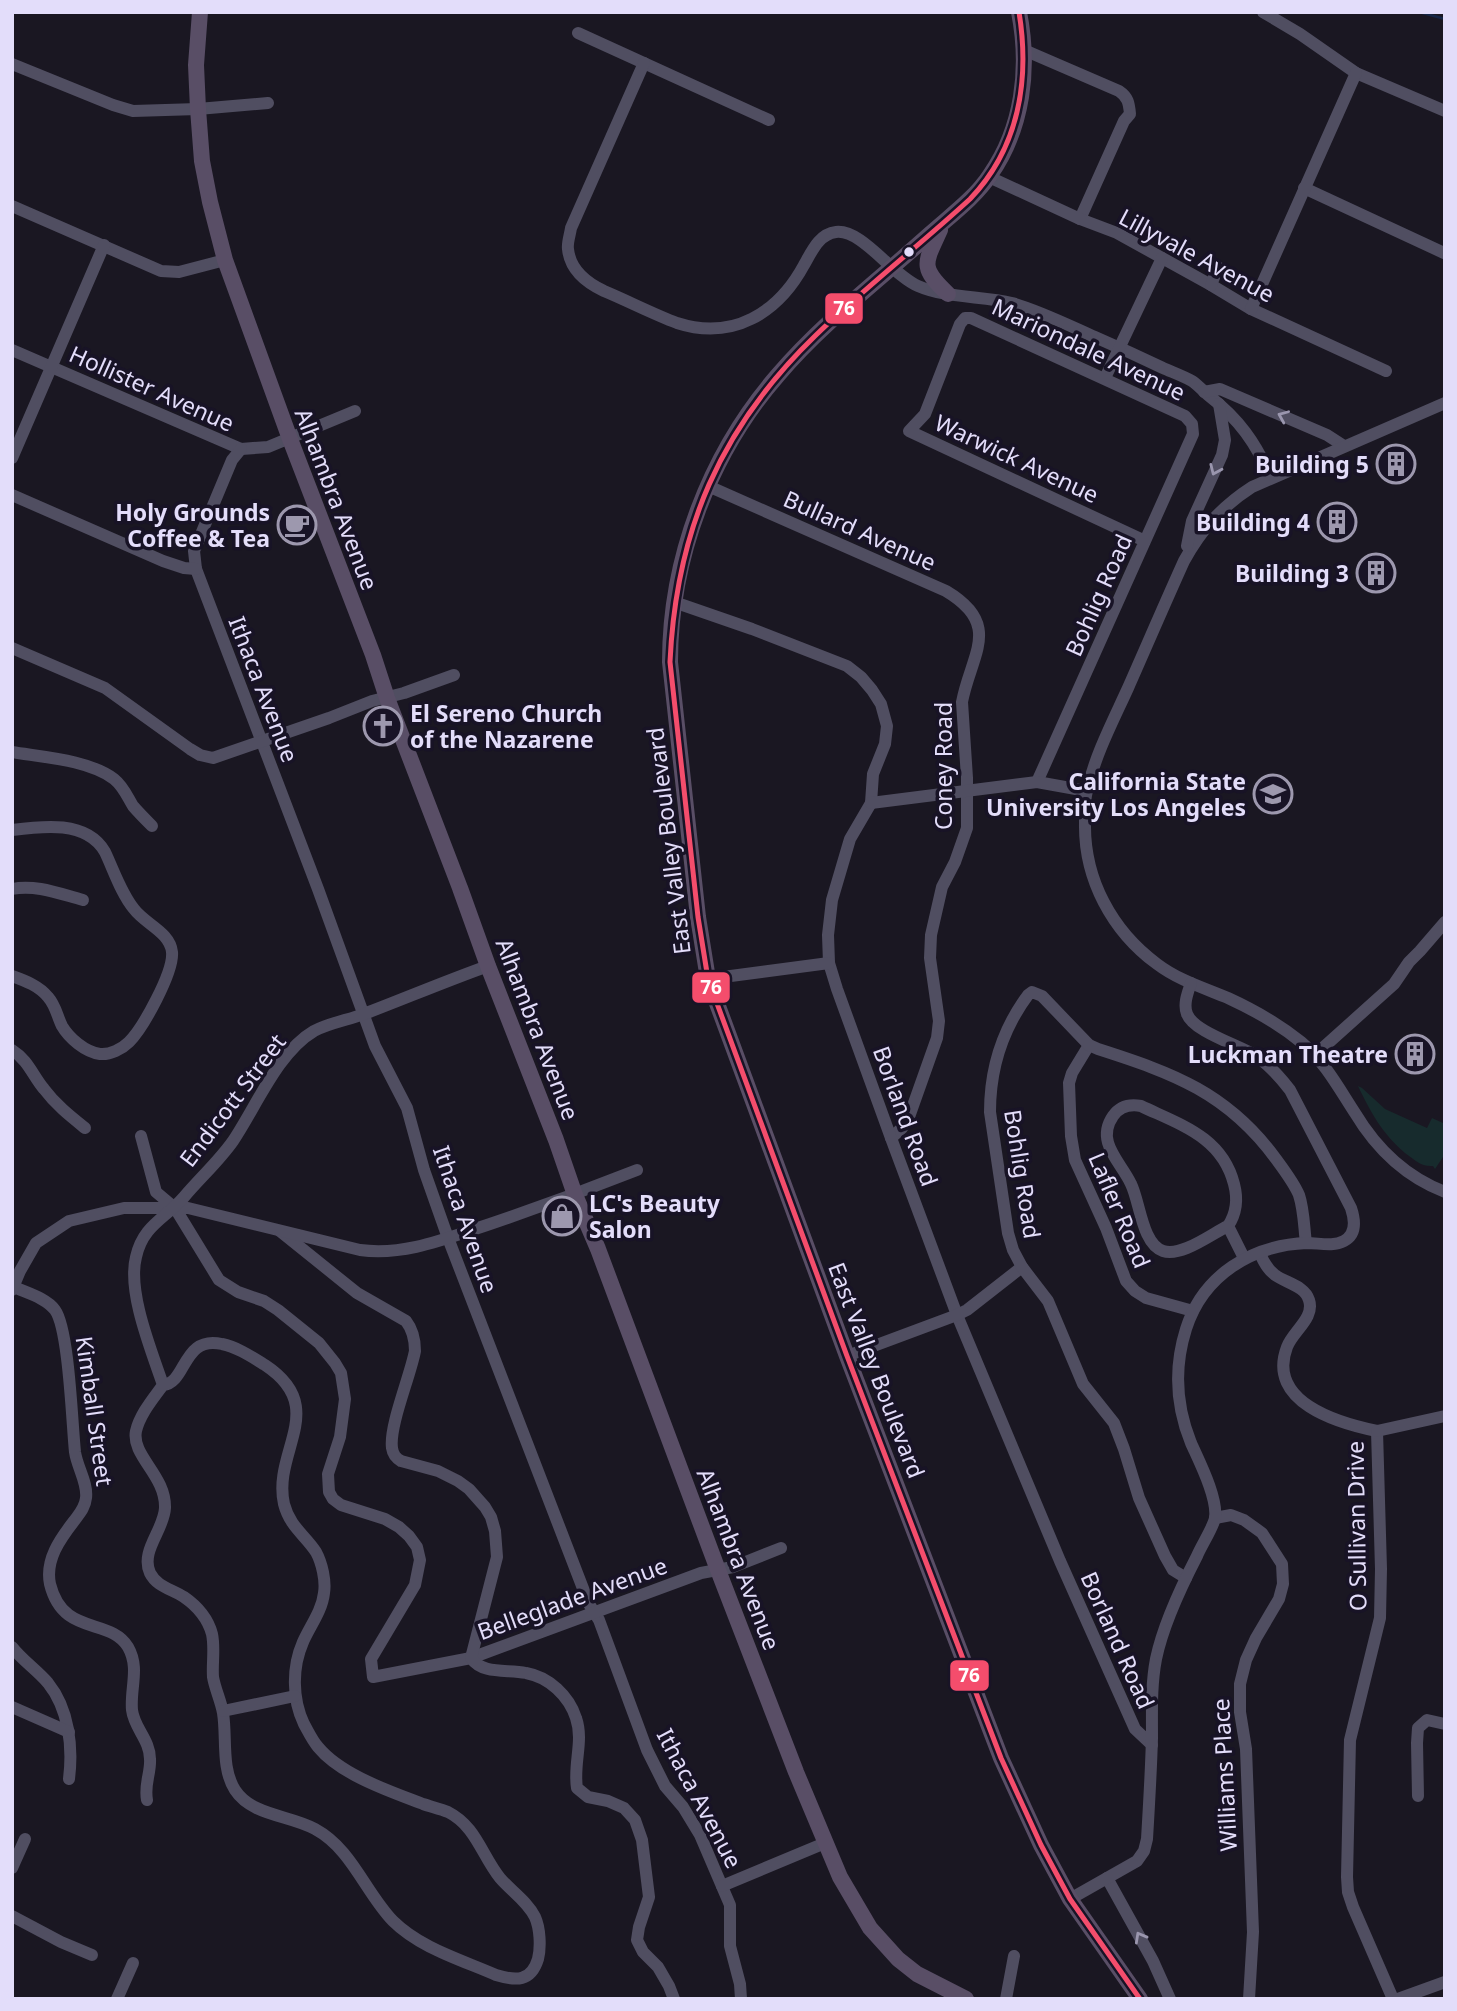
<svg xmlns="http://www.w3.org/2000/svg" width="1457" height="2011" font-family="'Noto Sans',sans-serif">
<rect width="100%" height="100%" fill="#1a1722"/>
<path fill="#172b2d" d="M1358,1086l4,2 23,21 42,19 5,-10 11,5 2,-3v34l-10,15 -2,-3c-12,1 -18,-6 -28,-13 -23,-20 -34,-40 -47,-67z"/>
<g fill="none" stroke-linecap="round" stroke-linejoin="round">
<polyline stroke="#162545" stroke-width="2.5" points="1419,12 1445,19"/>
<g stroke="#504e61" stroke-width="12">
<polyline points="1263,12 1300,34 1356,73 1445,111"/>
<polyline points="578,33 769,120"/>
<path d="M1024,50l95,41c9,6 10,12 11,23l-6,7 -44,98"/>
<path d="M644,63l-73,165c-1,7 -4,15 -3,21 2,21 19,34 36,42 24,10 49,23 73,32 56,18 101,-10 127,-58 8,-14 15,-31 32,-33 26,-3 56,43 82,54 27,12 64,10 94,17 28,8 56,22 83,34 23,10 45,20 68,31 9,4 20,8 29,13 6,4 11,10 16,14 31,24 48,48 63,83"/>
<polyline points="12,64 113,105 133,111 198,109 268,103"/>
<polyline points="989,177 1080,219 1117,233 1211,285 1251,309 1386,371"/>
<polyline points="1304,188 1444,253"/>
<polyline points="12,206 161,271 179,272 225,260"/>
<polyline points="1211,285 1218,267"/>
<polyline points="1251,309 1356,73"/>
<polyline points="12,350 241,449 268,447 355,411"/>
<polyline points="1105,378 1162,258"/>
<polyline points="1204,392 1220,389 1327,435 1344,446"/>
<path d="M1445,403l-193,84c-31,20 -51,43 -68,74 -19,42 -37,84 -56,127 -15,33 -33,67 -41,103 -3,10 -2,21 -2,32 -1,56 27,108 72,141 21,16 47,24 71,34 26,12 51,26 73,44 24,20 37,45 54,71 21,35 51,64 90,79"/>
<polyline points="241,449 232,460 194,551 196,569 318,889 375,1046 407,1108 424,1170 448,1238 589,1604 599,1620 647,1750 665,1786 683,1807 700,1835 730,1905 730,1946 740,1984 741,1999"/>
<polyline points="12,458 104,245"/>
<path d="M708,486l238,105c57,34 25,63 16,111l5,76v50l-12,34 -13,25 -11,48 -1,23 9,63 -2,17 -28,79 -7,11 -11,10"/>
<polyline points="12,495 163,561 184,568 196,569"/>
<polyline points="1187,546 1192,521 1222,455 1225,440 1219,404"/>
<polyline points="674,602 752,629 847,666 861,677 872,690 881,704 887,726 885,744 873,774 871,803 850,839 832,900 828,935 829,963 837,989 891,1138 957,1315 1060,1561 1135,1729 1152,1745"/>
<polyline points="12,648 105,688 190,749 200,755 213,758 329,718 372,701 404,693 454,675"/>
<path d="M12,752c30,5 77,8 102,27 9,7 13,17 19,27 6,7 13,14 19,20"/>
<polyline points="1037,782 1193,434 1192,424 1185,416 971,318 965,318 960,324 925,414 909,431 1145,541"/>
<polyline points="871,803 1037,782 1087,791"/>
<path d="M12,830c30,-4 75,-10 93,22 9,19 16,41 29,57 11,15 36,23 38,43 2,20 -29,76 -43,90 -7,7 -19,13 -29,12 -15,-2 -31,-16 -38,-28 -5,-10 -6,-20 -14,-29 -9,-11 -22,-16 -36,-21"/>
<path d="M12,889c24,-5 48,5 71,11"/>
<polyline points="708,979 829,963"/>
<polyline points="1089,1045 1072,1073 1069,1083 1071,1136 1075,1160 1106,1228 1126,1281 1135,1291 1146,1298 1193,1311"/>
<path d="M12,1050c16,10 21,26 32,39 12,16 26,27 41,39"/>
<polyline points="1316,1054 1394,984 1409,962 1420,951 1445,922"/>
<polyline points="141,1136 156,1192 175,1208 219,1280 238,1292 264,1301 278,1310 319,1343 335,1363 341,1373 345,1399 340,1437 328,1474 329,1492 333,1499 341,1505 385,1519 399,1527 409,1536 417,1547 420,1560 415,1585 371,1659 373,1677 471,1658 701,1573 733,1567 781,1548"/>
<path d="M1228,1226c8,-12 10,-27 6,-42 -12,-47 -53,-59 -93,-78 -11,-2 -21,0 -28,10 -18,26 8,46 18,68 9,18 11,60 32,67 19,6 48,-17 65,-25l16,32"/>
<path d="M280,1231l77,62 49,28c7,9 9,19 9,30 -5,26 -26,75 -23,97 1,7 4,10 9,13l37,10 20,10 11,8 16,18 6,10 4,14 2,26 -26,101c12,17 36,11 55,15 23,4 43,23 50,45 8,23 -3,46 1,70l11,9 20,4 16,7 11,12 7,20 7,57 -10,30 -2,13 6,12 15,15 11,19 5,13"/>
<path d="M1260,1253c3,8 7,16 15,22 11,8 30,11 34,25 6,18 -16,31 -22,47 -21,55 51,76 90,84l4,138 -1,49 -30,122 -3,137 1,15 5,15 40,92"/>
<path d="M14,1287c13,6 32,11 41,23 14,19 17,114 20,142 2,15 13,31 11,46 -1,10 -7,16 -12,23 -14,18 -29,39 -24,63 13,53 60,33 78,63 12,21 2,41 4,63 2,18 18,30 18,49 1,14 -6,25 -3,41"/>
<path d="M12,1290l8,-19 16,-28 33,-22 55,-13h64l172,42c46,6 87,-12 130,-26 50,-17 99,-35 147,-54"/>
<polyline points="847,1356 957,1315 967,1310 1022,1267"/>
<path d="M163,1385c24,-2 19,-50 59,-41 15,3 30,13 43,21 65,43 7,86 19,139 6,23 21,31 32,48 6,11 10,29 8,41 -2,18 -14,33 -21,49 -11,25 -11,57 1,82 4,7 8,16 14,23 23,28 71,44 105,57 9,3 18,5 25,8 28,14 34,44 52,66 11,13 27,23 35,39 5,11 6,30 3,42 -7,23 -22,22 -42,16 -34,-15 -76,-27 -103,-54 -28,-29 -41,-72 -78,-92 -25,-14 -63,-13 -80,-39 -14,-22 -8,-52 -12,-77 -2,-12 -8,-24 -10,-36 -1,-14 2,-29 -1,-43 -4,-15 -15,-28 -28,-37 -12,-8 -27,-10 -34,-24 -10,-22 14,-43 15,-65 1,-33 -34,-52 -29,-77 4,-17 17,-32 27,-46 -11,-33 -36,-93 -27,-128 7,-32 29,-38 48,-60 16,-19 35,-36 49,-56 23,-34 45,-89 81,-110 15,-8 34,-11 50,-17 42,-16 82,-33 124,-48"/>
<polyline points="1377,1431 1445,1416"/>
<polyline points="1215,1518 1231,1515 1244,1520 1262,1533 1282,1564 1283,1584 1279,1599 1256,1638 1246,1660 1240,1684 1240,1712 1246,1749 1253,1932 1249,1999"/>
<path d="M1186,1578l-13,-8 -8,-14 -26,-58 -15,-49 -10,-26 -31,-39 -35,-83 -26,-34 -9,-17 -5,-17 -18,-121c0,-44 12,-82 38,-117l4,-3 10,4 47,49 9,4c75,24 130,44 178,110 8,11 18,24 23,36 5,15 5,33 7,48"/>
<path d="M12,1647c11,14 25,23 36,36 21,26 25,64 21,96"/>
<polyline points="12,1707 69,1732"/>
<polyline points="223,1711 295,1696"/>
<polyline points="1418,1796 1417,1743 1418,1728 1427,1720 1445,1724"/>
<polyline points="12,1868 25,1839"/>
<polyline points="1107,1878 1153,1961 1170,1999"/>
<polyline points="722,1886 825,1843"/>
<path d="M1070,1899l67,-38 7,-10 3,-12c2,-33 4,-67 5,-101 0,-26 -1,-53 4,-79 7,-34 25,-72 41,-103 4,-10 16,-28 18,-38 3,-20 -16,-57 -24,-75 -15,-37 -17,-76 -5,-114 17,-54 66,-84 121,-86 12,0 26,4 37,-2 13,-7 11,-21 7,-33l-61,-118c-10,-13 -21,-25 -34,-34 -17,-11 -62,-24 -69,-42 -4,-10 1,-22 4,-31"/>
<polyline points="12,1916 61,1942 92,1955"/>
<polyline points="117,1999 133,1963"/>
<polyline points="1006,1999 1014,1956"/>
<polyline points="1398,1999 1445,1982"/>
</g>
<g stroke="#594e66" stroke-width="16">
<polyline points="200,12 196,65 198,109 202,161 210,202 225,260 290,439 373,655 387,698 460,888 488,966 556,1140 575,1195 598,1249 718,1570 796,1772 840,1877 870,1928 898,1959 917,1974 966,1999"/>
<path d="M1019,12c11,56 4,116 -29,163 -15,23 -40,41 -60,59 -50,45 -109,90 -152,141 -68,78 -108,183 -108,287l28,255 10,62 139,377 154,402 40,87 29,54 70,100"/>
<path d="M940,230c-15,33 -21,37 8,64"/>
</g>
<defs>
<path id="bus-1" d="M1019,12c11,68 0,136 -49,187 -51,47 -106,89 -155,137 -95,92 -139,195 -145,326l28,255 10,62 139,377 154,402 40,87 29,54 70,100"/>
</defs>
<use href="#bus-1" stroke="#181326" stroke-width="10"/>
<use href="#bus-1" stroke="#f44d6c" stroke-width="5"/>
</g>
<defs><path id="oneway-chevron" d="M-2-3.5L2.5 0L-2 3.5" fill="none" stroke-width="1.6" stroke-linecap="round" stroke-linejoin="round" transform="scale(1.75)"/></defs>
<g stroke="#9a96ae">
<use href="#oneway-chevron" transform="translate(1283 416) rotate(-157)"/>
<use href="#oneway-chevron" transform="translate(1215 470) rotate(114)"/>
<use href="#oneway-chevron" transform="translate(1140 1937) rotate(-119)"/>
</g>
<defs>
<symbol id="building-ring" viewBox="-11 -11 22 22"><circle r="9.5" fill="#181326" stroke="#9d98ae" stroke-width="1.5"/><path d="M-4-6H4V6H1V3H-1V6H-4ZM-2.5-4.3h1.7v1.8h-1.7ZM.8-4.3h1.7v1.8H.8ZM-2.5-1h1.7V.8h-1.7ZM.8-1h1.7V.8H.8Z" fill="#9d98ae"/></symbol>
<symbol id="cafe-ring" viewBox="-11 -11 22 22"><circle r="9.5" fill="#181326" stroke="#9d98ae" stroke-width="1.5"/><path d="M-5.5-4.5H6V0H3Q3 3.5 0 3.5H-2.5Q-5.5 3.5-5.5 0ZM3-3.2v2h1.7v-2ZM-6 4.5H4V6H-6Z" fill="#9d98ae"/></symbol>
<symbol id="church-ring" viewBox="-11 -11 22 22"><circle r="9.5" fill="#181326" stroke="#9d98ae" stroke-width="1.5"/><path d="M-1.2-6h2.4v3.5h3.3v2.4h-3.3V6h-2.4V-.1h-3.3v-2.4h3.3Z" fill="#9d98ae"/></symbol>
<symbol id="university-ring" viewBox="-11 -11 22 22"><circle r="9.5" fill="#181326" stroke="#9d98ae" stroke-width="1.5"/><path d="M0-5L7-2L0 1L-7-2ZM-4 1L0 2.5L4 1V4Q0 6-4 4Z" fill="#9d98ae"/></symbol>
<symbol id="shop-ring" viewBox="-11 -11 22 22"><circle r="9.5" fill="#181326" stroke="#9d98ae" stroke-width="1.5"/><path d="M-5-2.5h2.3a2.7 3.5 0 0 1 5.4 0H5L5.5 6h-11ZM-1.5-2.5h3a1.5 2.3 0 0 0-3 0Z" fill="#9d98ae"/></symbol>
</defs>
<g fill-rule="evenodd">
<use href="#building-ring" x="1374" y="442" width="44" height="44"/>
<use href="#building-ring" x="1315" y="500" width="44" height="44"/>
<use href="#cafe-ring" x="275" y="503" width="44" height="44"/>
<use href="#building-ring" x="1354" y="551" width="44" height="44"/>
<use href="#church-ring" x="361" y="704" width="44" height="44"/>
<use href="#university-ring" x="1251" y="772" width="44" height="44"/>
<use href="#building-ring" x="1393" y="1032" width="44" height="44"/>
<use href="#shop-ring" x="540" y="1194" width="44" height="44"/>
</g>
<circle fill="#e3ddfa" stroke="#181326" stroke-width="2.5" cx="909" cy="252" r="6"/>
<g text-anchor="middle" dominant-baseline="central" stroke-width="7" stroke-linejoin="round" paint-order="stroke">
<g font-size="23" fill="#e3ddfa" stroke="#181326">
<text transform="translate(1197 255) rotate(28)">Lillyvale Avenue</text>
<text transform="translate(1089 349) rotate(25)">Mariondale Avenue</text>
<text transform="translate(152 388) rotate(24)">Hollister Avenue</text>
<text transform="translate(1017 458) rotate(25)">Warwick Avenue</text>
<text transform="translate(337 499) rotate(69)">Alhambra Avenue</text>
<text transform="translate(860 530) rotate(24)">Bullard Avenue</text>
<text transform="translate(1098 595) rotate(-66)">Bohlig Road</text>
<text transform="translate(264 689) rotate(69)">Ithaca Avenue</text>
<text transform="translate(943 766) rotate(-90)">Coney Road</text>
<text transform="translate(668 841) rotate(-97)">East Valley Boulevard</text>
<text transform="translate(538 1029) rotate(69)">Alhambra Avenue</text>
<text transform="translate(232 1100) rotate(-53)">Endicott Street</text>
<text transform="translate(906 1116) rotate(70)">Borland Road</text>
<text transform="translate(1023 1174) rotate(81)">Bohlig Road</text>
<text transform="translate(1120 1210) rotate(67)">Lafler Road</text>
<text transform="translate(466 1219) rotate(71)">Ithaca Avenue</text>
<text transform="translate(877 1370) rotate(69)">East Valley Boulevard</text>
<text transform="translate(95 1411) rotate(82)">Kimball Street</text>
<text transform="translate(1356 1526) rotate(-91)">O Sullivan Drive</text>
<text transform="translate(739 1559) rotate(69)">Alhambra Avenue</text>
<text transform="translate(572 1598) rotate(-20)">Belleglade Avenue</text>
<text transform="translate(1118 1640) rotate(66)">Borland Road</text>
<text transform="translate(1224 1775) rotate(-93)">Williams Place</text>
<text transform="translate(700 1798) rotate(62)">Ithaca Avenue</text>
</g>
<g font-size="23" font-weight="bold" fill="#e3ddfa" stroke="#181326" text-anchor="end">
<text x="1369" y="464">Building 5</text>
<text x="270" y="512">Holy Grounds<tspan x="270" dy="26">Coffee &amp; Tea</tspan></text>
<text x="1310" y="522">Building 4</text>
<text x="1349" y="573">Building 3</text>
<text x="410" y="713" text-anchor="start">El Sereno Church<tspan x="410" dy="26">of the Nazarene</tspan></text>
<text x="1246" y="781">California State<tspan x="1246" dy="26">University Los Angeles</tspan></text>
<text x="1388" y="1054">Luckman Theatre</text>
<text x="589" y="1203" text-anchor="start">LC's Beauty<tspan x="589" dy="26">Salon</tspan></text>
</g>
</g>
<g stroke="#181326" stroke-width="2.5">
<rect x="824" y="292" width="40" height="33" rx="7" fill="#f44d6c"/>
<rect x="691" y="971" width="40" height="33" rx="7" fill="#f44d6c"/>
<rect x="949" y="1659" width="41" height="33" rx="7" fill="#f44d6c"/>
</g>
<g font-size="19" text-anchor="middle" font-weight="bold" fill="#fff">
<text x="844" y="315">76</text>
<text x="711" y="994">76</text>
<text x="969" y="1682">76</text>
</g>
<rect width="1457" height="2011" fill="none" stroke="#e3ddfa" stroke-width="28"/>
</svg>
